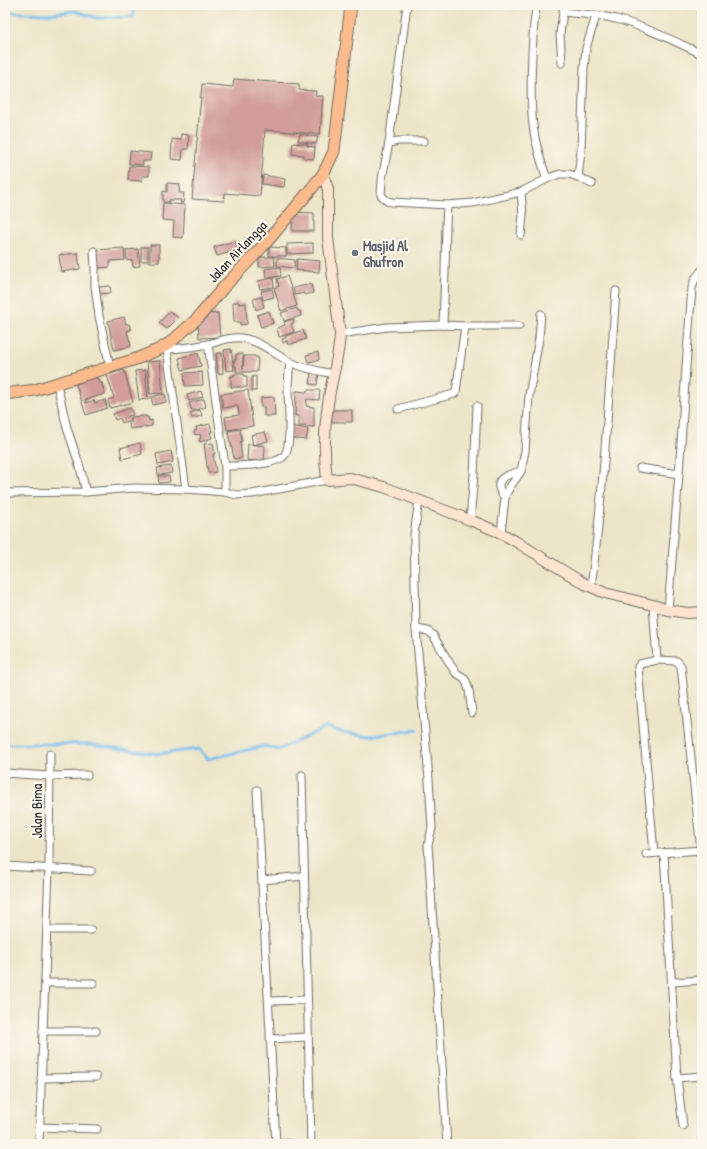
<svg xmlns="http://www.w3.org/2000/svg" width="707" height="1149" font-family="'Patrick Hand',sans-serif">
<rect width="100%" height="100%" fill="#fbf7ec"/>
<filter id="ink" filterUnits="userSpaceOnUse"><feTurbulence type="fractalNoise" baseFrequency=".025" numOctaves="2"/><feDisplacementMap in="SourceGraphic" scale="8" xChannelSelector="R" yChannelSelector="G"/><feConvolveMatrix kernelMatrix="1 2 1 2 8 2 1 2 1" color-interpolation-filters="sRGB"/></filter>
<filter id="wash" filterUnits="userSpaceOnUse"><feTurbulence type="fractalNoise" baseFrequency=".012" numOctaves="4" result="noise"/><feDisplacementMap in="SourceGraphic" scale="16" xChannelSelector="R" yChannelSelector="G"/><feGaussianBlur stdDeviation="0.9" result="paint"/><feColorMatrix in="noise" values="0 0 0 0 0 0 0 0 0 0 0 0 0 0 0 0 0 1.4 0 .05"/><feComposite in="paint" operator="in"/></filter>
<g filter="url(#wash)">
<rect width="100%" height="100%" fill="#ece5c8"/>
<g fill="none" stroke-linecap="round" stroke-linejoin="round">
<g stroke="#78bcee" stroke-width="3">
<polyline points="5,12 48,14 75,11 97,18 133,17 135,5"/>
<polyline points="5,744 89,744 156,754 199,749 208,759 265,746 278,750 326,727 342,732 370,736 417,730"/>
</g>
</g>
<g id="blocks">
<g fill="#d19c99">
<polygon points="234,79 299,84 299,90 316,91 315,96 323,96 320,134 265,130 260,196 225,193 224,201 192,199 202,84 233,87"/>
<polygon points="181,134 189,135 188,149 183,149 182,160 171,159 172,139 181,140"/>
<polygon points="300,134 318,137 316,144 298,141"/>
<polygon points="293,143 308,144 307,146 315,147 314,159 304,158 304,155 292,154"/>
<polygon points="130,151 151,153 150,161 143,161 143,165 129,164"/>
<polygon points="129,166 149,167 149,176 142,176 142,181 128,180"/>
<polygon points="263,175 285,179 284,187 262,184"/>
<polygon points="167,183 180,184 179,193 184,193 183,203 180,203 181,200 169,200 169,202 163,202 163,191 167,192"/>
<polygon points="163,203 185,205 183,238 173,237 174,221 162,220"/>
<polygon points="293,212 314,213 314,231 292,231"/>
<polygon points="235,241 238,250 217,256 214,247"/>
<polygon points="313,243 313,253 287,254 287,244"/>
<rect x="150" y="245" width="9" height="17"/>
<rect x="141" y="247" width="7" height="14"/>
<polygon points="269,247 286,248 286,256 269,256"/>
<polygon points="124,248 125,260 110,261 110,267 97,268 95,250"/>
<polygon points="138,249 140,266 133,267 132,260 127,261 126,250"/>
<polygon points="78,253 80,269 61,272 59,255"/>
<polygon points="259,257 274,257 275,266 259,267"/>
<polygon points="277,258 295,260 294,268 277,266"/>
<polygon points="297,259 320,261 319,272 296,270"/>
<polygon points="280,267 281,276 267,278 265,269"/>
<polygon points="287,276 297,306 281,311 274,288 279,286 277,279"/>
<polygon points="273,278 274,287 260,289 258,281"/>
<polygon points="311,284 313,293 304,295 304,293 295,295 293,288"/>
<polygon points="110,286 111,293 99,294 99,287"/>
<polygon points="272,289 274,297 263,300 261,291"/>
<polygon points="261,297 264,307 256,310 253,299"/>
<polygon points="233,302 239,302 239,304 246,303 247,324 240,325 240,322 234,322"/>
<polygon points="297,308 298,311 300,311 301,316 284,321 281,313"/>
<polygon points="170,311 178,318 167,329 159,323"/>
<polygon points="269,311 273,323 261,327 257,315"/>
<polygon points="218,313 220,337 199,338 198,319 202,314"/>
<polygon points="124,317 126,324 129,324 131,330 127,331 131,346 114,350 108,321"/>
<polygon points="293,319 294,323 291,324 294,332 279,337 277,328 285,325 284,322"/>
<polygon points="303,330 306,339 288,345 287,341 283,343 282,339 286,338 286,336"/>
<polygon points="231,349 234,370 226,371 224,350"/>
<polygon points="318,352 319,360 308,362 306,355"/>
<polygon points="198,353 201,366 182,370 179,358"/>
<polygon points="216,353 222,353 223,373 218,374"/>
<polygon points="236,354 243,354 243,369 244,356 255,356 255,357 258,357 257,372 236,372 236,366 234,366 234,360 236,360"/>
<polygon points="160,361 163,393 150,394 147,362"/>
<polygon points="124,370 133,402 110,408 108,400 114,398 107,375"/>
<polygon points="145,370 148,399 139,400 135,371"/>
<polygon points="202,372 203,385 185,386 184,373"/>
<polygon points="311,372 319,373 317,385 310,384"/>
<polygon points="234,374 244,374 244,376 247,376 247,387 231,387 231,376 234,376"/>
<polygon points="96,375 97,379 99,379 100,383 102,383 105,394 85,400 86,403 94,400 95,403 105,400 107,408 86,415 76,384 86,380 86,378"/>
<polygon points="256,376 256,391 252,391 252,377"/>
<polygon points="248,390 253,426 227,430 225,417 239,415 238,406 223,408 221,394"/>
<polygon points="307,390 320,390 319,400 307,399 306,406 314,407 314,427 299,426 299,416 295,416 296,391 307,392"/>
<polygon points="201,391 203,397 189,401 187,395"/>
<polygon points="165,394 166,402 153,405 151,397"/>
<polygon points="274,397 275,416 264,416 264,407 261,407 261,398"/>
<polygon points="204,399 206,407 192,411 189,403"/>
<polygon points="130,408 133,415 128,416 130,420 122,423 120,418 115,420 113,414"/>
<polygon points="200,410 202,416 192,418 190,413"/>
<polygon points="330,410 352,410 352,422 329,422"/>
<polygon points="146,416 146,417 148,417 149,421 152,420 152,426 130,429 129,423 132,422 131,417"/>
<polygon points="210,424 212,432 210,432 212,438 200,442 199,439 201,438 200,434 199,435 198,434 195,435 194,431 197,430 196,427"/>
<polygon points="291,426 308,429 306,440 289,438"/>
<polygon points="240,429 242,441 240,442 242,458 234,459 231,443 230,443 228,431"/>
<polygon points="265,432 268,441 253,445 251,435"/>
<polygon points="140,443 142,454 122,459 120,448"/>
<polygon points="213,443 215,454 213,454 216,472 208,473 204,444"/>
<polygon points="248,444 265,446 264,462 247,460"/>
<polygon points="171,451 173,462 158,465 156,454"/>
<polygon points="171,466 172,473 158,475 157,468"/>
<polygon points="158,476 169,476 170,482 159,483"/>
</g>
</g>
</g>
<g filter="url(#ink)">
<use href="#blocks" fill-opacity="0" stroke="#6f6c62" stroke-width="1"/>
<g fill="none" stroke-linecap="round" stroke-linejoin="round">
<defs>
<g id="street">
<polyline points="407,5 389,143 382,179 381,195 387,201 392,202 447,205 446,225 445,272 443,325"/>
<path d="M537,5c-4,16 -4,33 -5,49 -1,24 -2,48 1,71 2,19 8,36 14,54"/>
<path d="M565,5l-2,7c18,2 36,3 53,7 30,8 58,22 86,35"/>
<polyline points="562,63 560,34 563,12"/>
<polyline points="389,143 398,141 424,141"/>
<polyline points="578,177 581,151 584,68 586,48 596,16"/>
<polyline points="521,192 523,215 521,235"/>
<polyline points="447,205 473,203 521,192 551,177 560,174 569,174 578,177 592,184"/>
<polyline points="94,251 95,268 95,286 99,316 110,367"/>
<polyline points="340,334 387,327 443,325 465,326 519,326"/>
<polyline points="208,344 225,466 225,492"/>
<path d="M162,349c15,0 31,-2 46,-5 11,-2 21,-8 33,-6 18,2 33,16 49,24 14,7 29,9 44,12"/>
<polyline points="167,349 186,489"/>
<polyline points="57,384 67,428 80,467 86,492"/>
<polyline points="398,409 454,394 456,392 465,326"/>
<path d="M225,466c14,0 46,0 58,-9 10,-8 5,-53 5,-67 0,-9 1,-19 2,-28"/>
<polyline points="640,468 679,474"/>
<polyline points="5,493 86,492 133,488 186,489 225,492 237,495 252,494 327,480"/>
<path d="M505,498c2,-10 11,-18 16,-27"/>
<polyline points="419,500 414,535 416,629 429,779 432,828 428,845 447,1144"/>
<polyline points="470,520 474,475 477,406"/>
<path d="M501,533l4,-35c-15,-18 0,-23 16,-27l4,-20 4,-55 10,-58 2,-24"/>
<path d="M591,587c13,-98 18,-198 25,-296"/>
<polyline points="653,605 657,660 677,661 681,666 701,850"/>
<polyline points="668,610 679,474 686,367 692,288 695,279 702,270"/>
<polyline points="416,629 428,631 433,635 450,664 456,673 463,677 466,681 469,690 472,713"/>
<polyline points="5,773 49,776 87,775"/>
<polyline points="302,775 311,1144"/>
<polyline points="257,790 276,1144"/>
<polyline points="654,853 638,667 640,664 657,660"/>
<polyline points="664,853 677,1078"/>
<polyline points="646,854 702,850"/>
<polyline points="5,866 91,871"/>
<polyline points="262,880 304,876"/>
<polyline points="47,930 91,930"/>
<polyline points="672,982 702,980"/>
<polyline points="45,983 93,983"/>
<polyline points="269,1001 307,1000"/>
<polyline points="43,1031 96,1031"/>
<polyline points="270,1039 308,1037"/>
<polyline points="41,1078 96,1077"/>
<polyline points="683,1126 677,1078 702,1076"/>
<polyline points="39,1127 97,1129"/>
<polyline points="276,1143 292,1144"/>
<polyline points="39,1144 49,868 50,754"/>
</g>
<path id="secondary" d="M323,174l5,15v49l12,96c-1,24 -9,46 -12,70 -4,25 -4,51 -1,76l23,-2 34,9 86,33 31,13 14,8 70,43 20,9 48,12 15,5 20,3 14,-1"/>
<polyline id="primary" points="5,394 35,390 136,359 160,349 171,342 198,318 223,288 265,244 312,188 323,174 329,162 334,151 336,134 351,5"/>
</defs>
<use href="#street" stroke="#6f6c62" stroke-width="9"/>
<use href="#secondary" stroke="#6f6c62" stroke-width="12"/>
<use href="#primary" stroke="#6f6c62" stroke-width="13"/>
<use href="#street" stroke="#fff" stroke-width="7"/>
<use href="#secondary" stroke="#fde4d1" stroke-width="10"/>
<use href="#primary" stroke="#fbbb8c" stroke-width="11"/>
</g>
</g>
<circle fill="#6b7280" stroke="#fbf7ec" stroke-width="1.5" cx="355" cy="253" r="4"/>
<g text-anchor="middle" dominant-baseline="central" stroke-width="4" stroke-linejoin="round" paint-order="stroke">
<g font-size="14" font-weight="bold" fill="#5b616d" stroke="#fbf7ec" text-anchor="start">
<text x="363" y="245">Masjid Al<tspan x="363" dy="16">Ghufron</tspan></text>
</g>
<g font-size="14" fill="#2b2b2b" stroke="#fbf7ec">
<text transform="translate(237 251) rotate(-47)">Jalan Airlangga</text>
<text transform="translate(36 811) rotate(-90)">Jalan Bima</text>
</g>
</g>
<rect width="707" height="1149" fill="none" stroke="#fbf7ec" stroke-width="20"/>
</svg>
